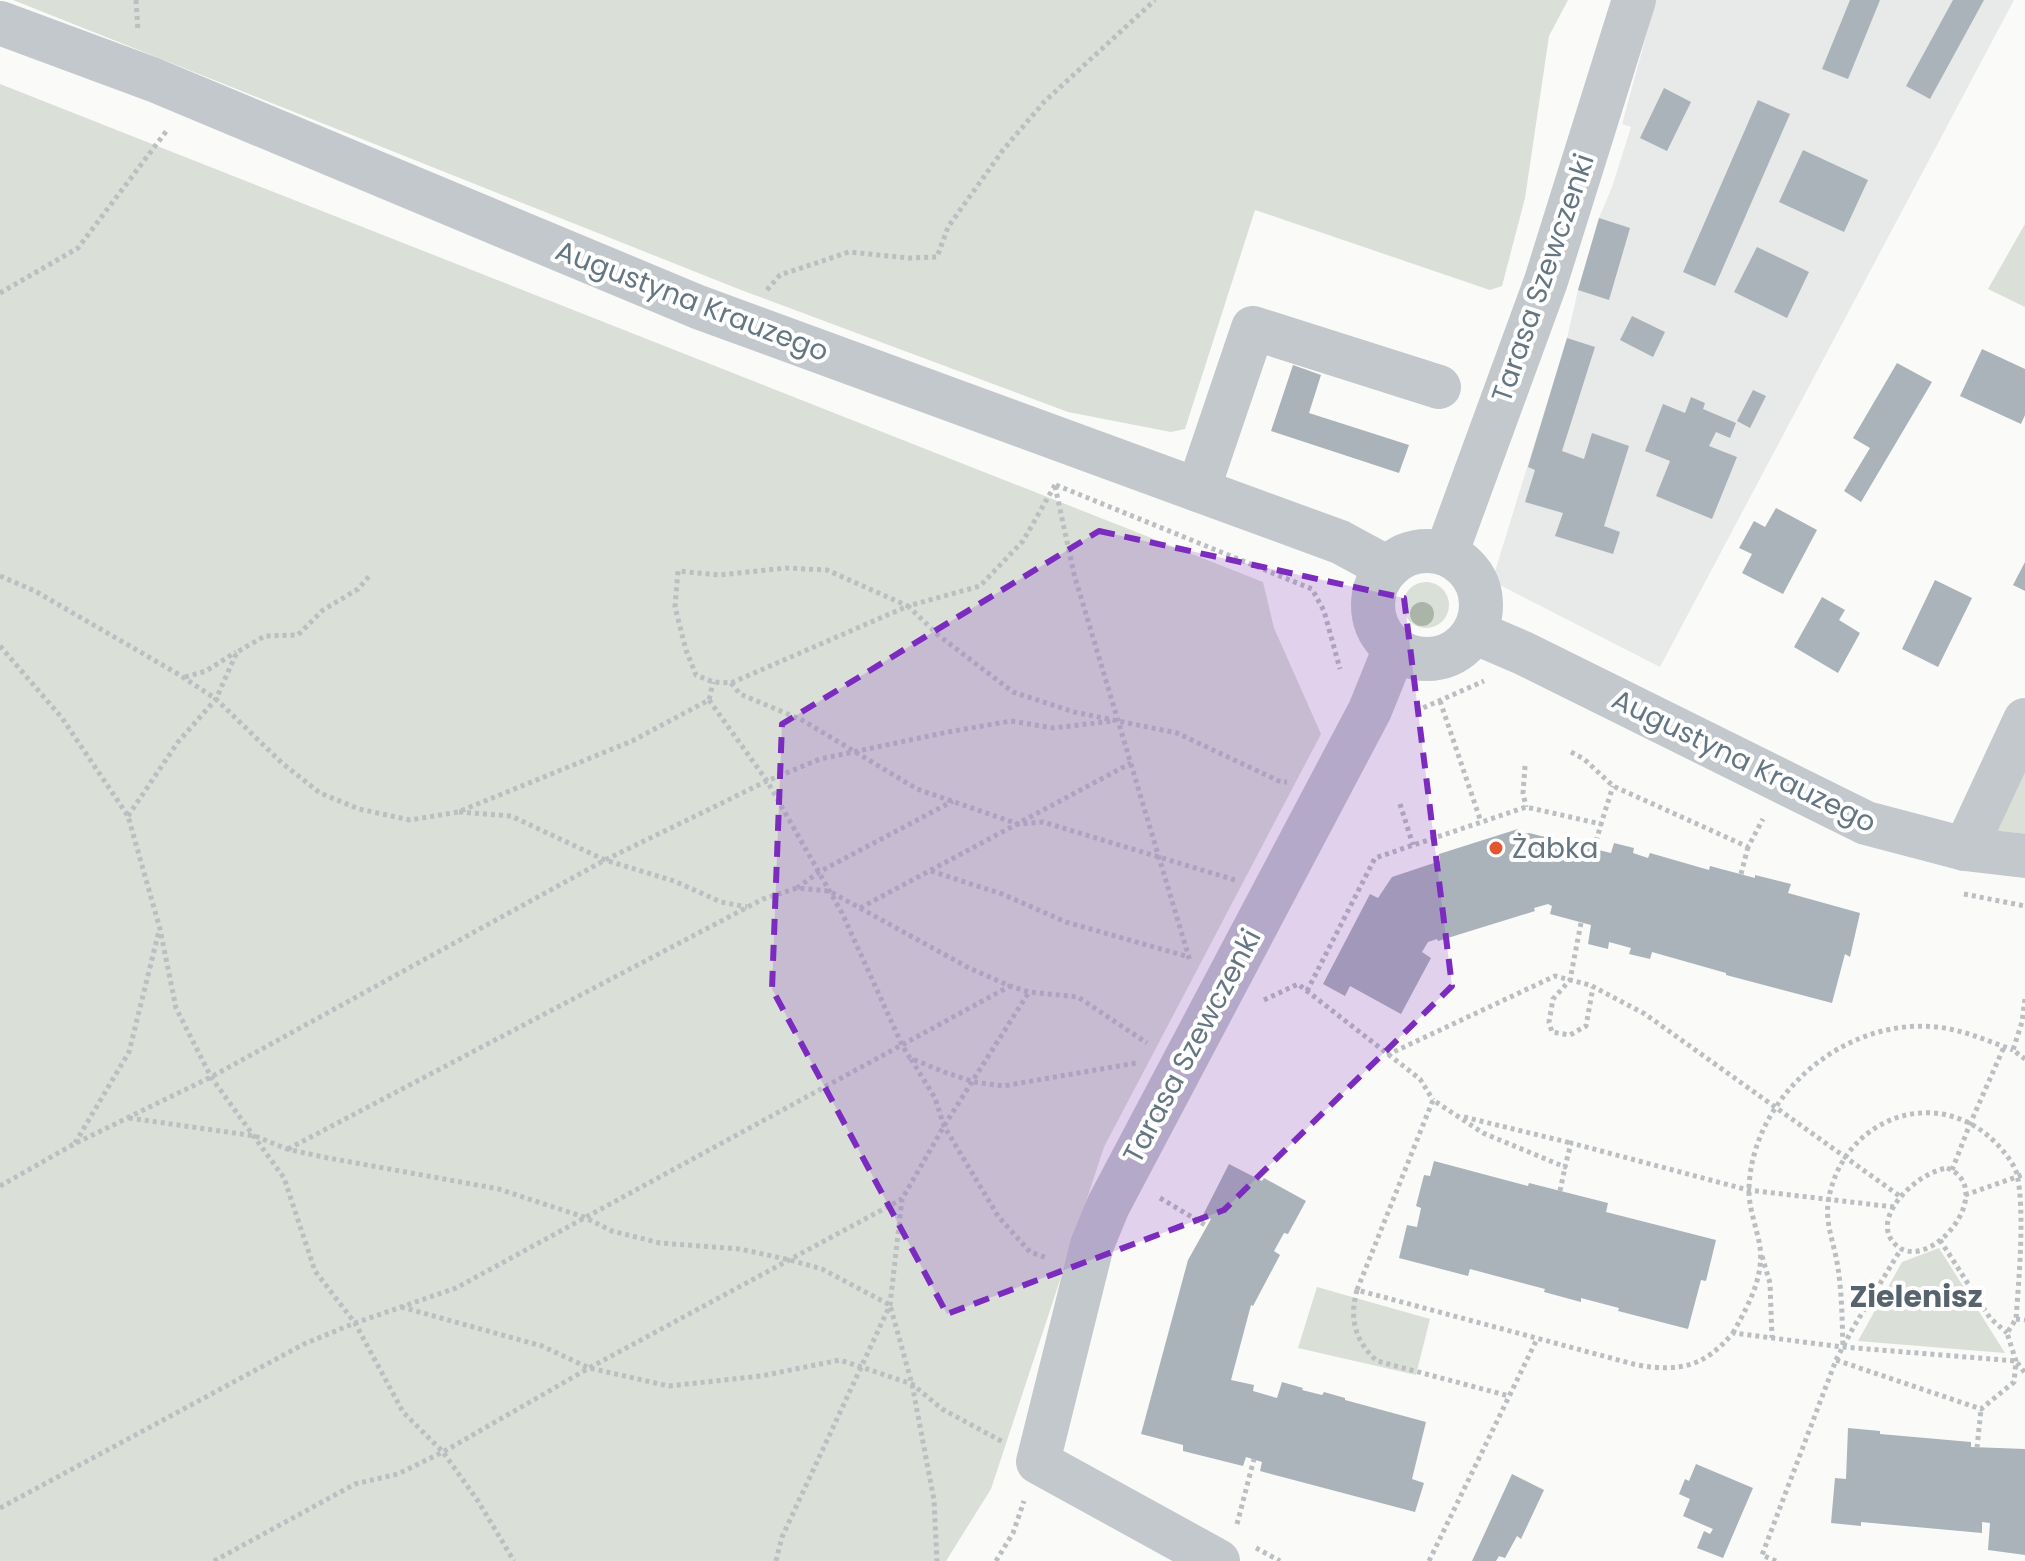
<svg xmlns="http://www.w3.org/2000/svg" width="2025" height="1561" font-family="Poppins,sans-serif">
<rect width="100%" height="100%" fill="#fafaf8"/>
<polygon fill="#e8e9e9" points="1656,0 2014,0 1660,667 1492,581 1567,338 1578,290 1599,218 1612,187 1631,127 1622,124"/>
<g fill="#dadfd7">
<polygon points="13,0 1568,0 1549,36 1525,198 1502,286 1490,290 1255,210 1185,429 1171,432 1068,412 741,290"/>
<polygon points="0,84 1263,582 1274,628 1321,734 1104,1147 991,1489 946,1561 0,1561"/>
<polygon points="2025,224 2025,307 1988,289"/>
<circle cx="1426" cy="605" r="23"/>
<polygon points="2025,755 2025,834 1991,830"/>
<polygon points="1939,1248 2005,1353 1858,1341 1902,1262"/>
<polygon points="1317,1287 1430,1319 1416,1375 1298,1348"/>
</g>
<g fill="#aab3b9">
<polygon points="1850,0 1880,0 1848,79 1822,69"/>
<polygon points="1953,0 1984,0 1930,99 1906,86"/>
<polygon points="1664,88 1691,102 1667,151 1640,138"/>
<polygon points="1758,100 1790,114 1715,286 1683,272"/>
<polygon points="1803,150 1868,180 1844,232 1779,202"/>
<polygon points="1599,218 1630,228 1609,300 1578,290"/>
<polygon points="1757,247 1809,272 1787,318 1734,292"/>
<polygon points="1632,316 1665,332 1653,357 1620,340"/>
<polygon points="1567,338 1595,347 1562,451 1584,459 1592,433 1629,446 1604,526 1620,532 1613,554 1555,536 1563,513 1525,502 1535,470 1528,467"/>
<polygon points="1982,349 2025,369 2025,415 2021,424 1960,396"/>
<polygon points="1897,363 1932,382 1861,502 1844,491 1870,448 1853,438"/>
<polygon points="1293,365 1321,375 1309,413 1409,445 1399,473 1271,431"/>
<polygon points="1753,390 1766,396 1750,428 1737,421"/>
<polygon points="1691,397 1705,403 1703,409 1736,423 1730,438 1716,432 1709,446 1737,457 1712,519 1656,496 1670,461 1645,451 1663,404 1685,413"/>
<polygon points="1776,508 1817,530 1783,594 1742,573 1752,554 1739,548 1754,521 1765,527"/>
<polygon points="2025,562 2025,591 2013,585"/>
<polygon points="1935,580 1972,598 1938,667 1902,649"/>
<polygon points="1822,597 1845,610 1839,620 1860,633 1838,673 1794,647"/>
<polygon points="1518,829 1520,835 1529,833 1611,853 1614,843 1634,848 1633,853 1648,858 1650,853 1709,870 1710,866 1755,878 1755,875 1791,884 1788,893 1860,913 1850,957 1845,954 1832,1003 1726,975 1726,973 1652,952 1650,959 1629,954 1631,948 1609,942 1608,949 1588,944 1591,925 1550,914 1552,906 1548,904 1534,908 1535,911 1438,941 1437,939 1428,942 1422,952 1431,958 1401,1014 1350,986 1345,996 1323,984 1370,894 1378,898 1392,877 1440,861 1439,854"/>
<polygon points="1434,1161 1528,1186 1529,1183 1608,1203 1606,1212 1716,1240 1706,1281 1701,1280 1688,1329 1618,1311 1619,1308 1581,1298 1581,1302 1544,1292 1545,1289 1470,1269 1468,1276 1399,1258 1407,1225 1417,1227 1421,1208 1416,1206 1424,1175 1430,1176"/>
<polygon points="1229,1164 1262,1181 1264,1178 1306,1201 1288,1234 1284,1233 1274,1251 1280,1255 1253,1306 1251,1305 1231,1380 1254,1385 1253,1391 1277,1398 1282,1382 1303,1388 1302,1390 1322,1395 1324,1392 1345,1398 1345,1400 1426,1422 1412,1479 1424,1483 1415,1512 1260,1471 1262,1462 1246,1457 1243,1466 1183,1451 1183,1445 1141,1434 1188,1260 1211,1219 1203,1215"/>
<polygon points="1848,1428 1880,1431 1880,1434 1971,1442 1971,1447 2025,1449 2025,1555 1988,1550 1990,1523 1982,1522 1982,1533 1861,1522 1861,1526 1831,1523 1835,1478 1846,1479"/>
<polygon points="1696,1464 1753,1488 1723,1558 1697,1548 1704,1531 1710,1534 1713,1529 1683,1516 1690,1499 1679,1494 1685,1479 1689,1481"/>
<polygon points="1512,1474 1544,1490 1521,1539 1517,1536 1505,1558 1499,1556 1496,1561 1472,1561"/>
</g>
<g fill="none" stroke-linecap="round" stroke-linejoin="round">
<g stroke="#bbbfc2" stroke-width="5" stroke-dasharray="4 4" stroke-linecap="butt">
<polyline points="136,0 138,31"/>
<polyline points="767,290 780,275 849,252 909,258 937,257 948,227 1003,150 1044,102 1155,0"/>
<polyline points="0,293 78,248 168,129"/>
<polyline points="1055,485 1023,541 980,586 908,606 827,570 786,568 719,575 678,571 675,607 686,650 696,675 713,682 731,683 908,606 938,635 1013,692 1074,712 1177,733 1281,782 1287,782"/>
<polyline points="1056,485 1312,589 1324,611 1340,669"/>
<polyline points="1055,486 1074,574 1190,961"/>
<polyline points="0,576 35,591 178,674 216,699 282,763 320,793 359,809 410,820 458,812 632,741 709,700 713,682"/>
<polyline points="0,646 62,718 128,816 160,929 176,1008 211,1077 284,1178 315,1271 355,1323 403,1412 443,1452 478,1501 514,1561"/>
<polyline points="185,677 206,671 236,652"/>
<polyline points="731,683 740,694 802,720 917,789 1018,824 1043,822 1235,880"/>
<polyline points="709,700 767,781 842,913 902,1045 910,1058 944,1072 974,1082 1003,1086 1136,1063"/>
<polyline points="1440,701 1481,822"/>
<polyline points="1416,711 1484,681"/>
<polyline points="1571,752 1584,759 1613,786 1748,847 1763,819"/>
<polyline points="1525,766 1523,793 1526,807"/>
<polyline points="1400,804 1413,845"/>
<polyline points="459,812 511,816 605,860 674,881 721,902 747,907"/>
<polyline points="128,816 178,742 216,699 237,652 265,636 298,635 323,610 358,589 371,574"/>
<polyline points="1594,849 1601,824"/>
<polyline points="931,871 1002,894 1066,922 1189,957"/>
<polyline points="1741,874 1748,847"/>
<polyline points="797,888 819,872 953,801"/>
<polyline points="1964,894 2025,906"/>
<polyline points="860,908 1131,763"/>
<polyline points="1581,923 1570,980 1553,999 1549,1022 1552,1032 1570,1035 1586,1026 1593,987"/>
<polyline points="1307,991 1375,858 1526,807 1601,824 1613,786"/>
<polyline points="2025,999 2022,1022 2013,1050 2025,1059"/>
<polyline points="1264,1000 1298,984 1420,1079 1433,1100"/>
<polyline points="1387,1055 1555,976 1590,985 1645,1014 1901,1197"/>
<polyline points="911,1059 935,1098 944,1126 998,1216 1030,1252 1047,1258"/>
<polyline points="1464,1117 1571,1143"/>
<polyline points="129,1118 255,1136 287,1149 323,1157 499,1189 584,1217 612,1231 660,1243 740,1249 790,1260 822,1269 890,1305 912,1384 934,1500 937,1561"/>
<polyline points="75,1143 129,1052 159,931"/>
<polyline points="288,1149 763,899 797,888 829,891 969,968 1010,986 1029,992 1078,997 1147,1043"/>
<path d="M1947,1168c52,21 -16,106 -50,78 -31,-26 20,-74 50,-78z"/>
<polyline points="1952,1170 1970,1124 2004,1047"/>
<polyline points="0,1186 74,1144 211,1077 605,860 767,781 820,759 948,732 1011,721 1053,728 1113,721"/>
<polyline points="1560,1191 1565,1167"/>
<polyline points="1965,1195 2025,1174"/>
<polyline points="1160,1198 1207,1226"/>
<path d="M1894,1207l-146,-17 -177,-47 -6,24 -82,-34 -50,-33 -76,190 280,75c43,7 67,2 96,-32l110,14 173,14 9,12"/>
<polyline points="1940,1240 1990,1318 2007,1333"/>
<polyline points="1762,1256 1770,1283 1772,1338"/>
<path d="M1357,1290c-8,29 -2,51 20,71l132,35"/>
<polyline points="401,1307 542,1346 589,1368 669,1386 761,1376 840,1360 912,1384 942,1409 1003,1442"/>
<polyline points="2016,1319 2025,1320"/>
<path d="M1733,1333c14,-26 31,-54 27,-86 -3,-19 -12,-40 -11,-60 4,-92 96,-170 188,-160 27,3 51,14 76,23"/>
<polyline points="1836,1360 1853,1328 1901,1249"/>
<polyline points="1977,1448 1981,1409"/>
<polyline points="0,1508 304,1344 355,1323 456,1288 1010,986"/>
<polyline points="1237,1524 1254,1459"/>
<polyline points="1256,1548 1280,1561"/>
<polyline points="214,1561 355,1484 398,1474 443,1452 589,1368 902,1199"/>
<polyline points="776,1561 782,1537 890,1305 902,1199 944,1126 1029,992"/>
<polyline points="996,1561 1013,1533 1024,1501"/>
<polyline points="1429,1561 1537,1339"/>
<path d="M1776,1561l-14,-6 74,-195 145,49 33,-27 2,-21 -9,-28 9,-14c3,-41 9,-108 1,-145 -4,-12 -12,-21 -20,-30 -59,-61 -152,-27 -168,53 -5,23 4,43 8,65 5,28 5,57 6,85"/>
</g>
<g stroke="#c3c8cc" stroke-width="44">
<polyline points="0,23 154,80 698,307 1340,542 1388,568"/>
<polyline points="1198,490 1253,328 1439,387"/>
<circle cx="1427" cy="605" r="54"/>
<polyline points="1446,554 1546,281 1634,0"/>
<polyline points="1474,632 1523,653 1866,823 1965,849 2025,856"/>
<polyline points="1965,849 2025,720"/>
<polyline points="1218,1561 1038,1462 1092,1245 1108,1206 1370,710 1395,648"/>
</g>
</g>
<circle fill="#aab4a7" cx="1422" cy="614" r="12"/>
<path fill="#7b2cbf" fill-opacity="0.2" stroke="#7b2cbf" stroke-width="6" stroke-dasharray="16 10" stroke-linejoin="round" d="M1099,531l305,67 48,388 -228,224 -277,104 -175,-325 10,-265z"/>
<circle fill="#e4572e" stroke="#fff" stroke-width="3" cx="1496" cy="848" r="8"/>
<g text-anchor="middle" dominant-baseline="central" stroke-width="8" stroke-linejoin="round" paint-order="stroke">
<g font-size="28" fill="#657683" stroke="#fff">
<text transform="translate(1543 278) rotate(-71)">Tarasa Szewczenki</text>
<text transform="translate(692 301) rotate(21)">Augustyna Krauzego</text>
<text transform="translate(1744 761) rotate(26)">Augustyna Krauzego</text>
<text transform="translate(1192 1046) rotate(-62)">Tarasa Szewczenki</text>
</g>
<g font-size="28" fill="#657683" stroke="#fff" text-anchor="start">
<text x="1512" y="848">Żabka</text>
</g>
<g font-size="30" font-weight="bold" fill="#57646e" stroke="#fff">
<text x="1916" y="1296">Zielenisz</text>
</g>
</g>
</svg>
